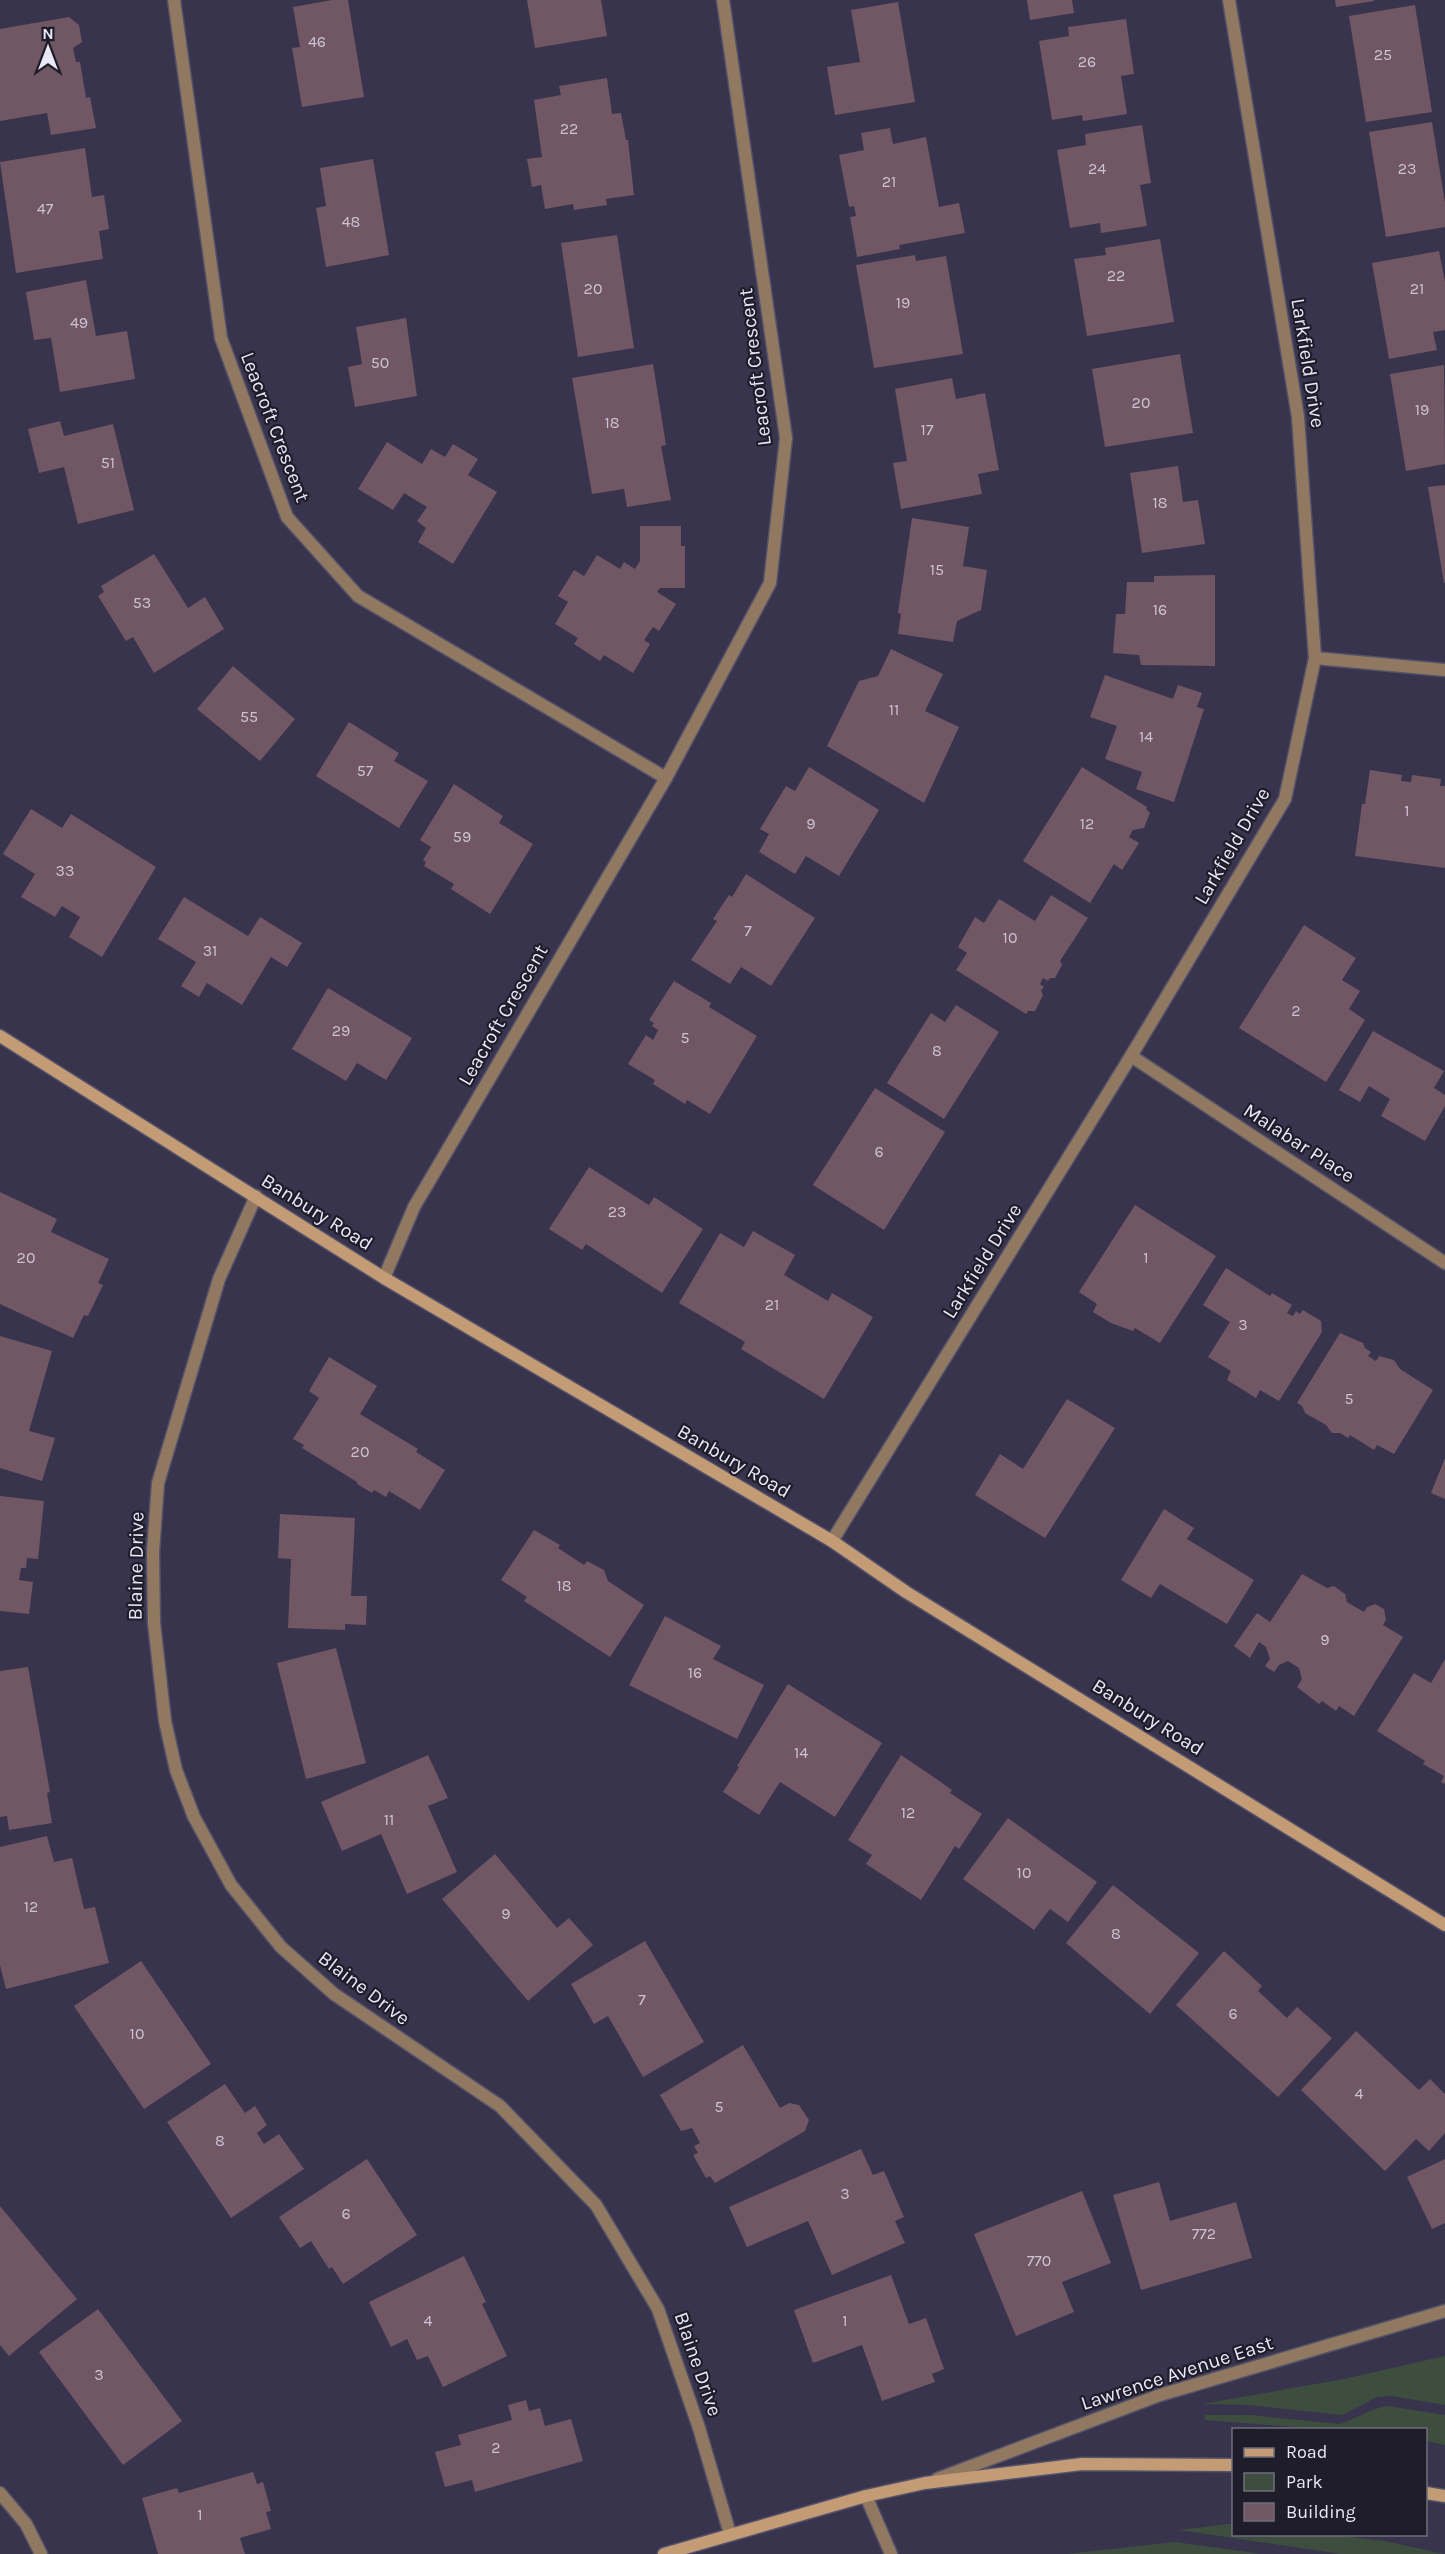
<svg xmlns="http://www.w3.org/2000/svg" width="1445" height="2554" font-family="Karla,sans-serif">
<rect width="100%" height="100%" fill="#38344e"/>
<g fill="#3e4e3e">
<polygon points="1445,2356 1445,2405 1392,2396 1377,2397 1342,2415 1249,2405 1202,2404 1344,2379"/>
<path d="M1388,2406l57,9v30l-19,-4v-11h-91l-130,-10v-5h46l88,9c17,-5 32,-16 49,-18z"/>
<polygon points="1228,2524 1233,2524 1234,2534 1333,2535 1385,2541 1444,2554 1341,2554 1179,2530"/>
<polygon points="1175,2542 1262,2554 1067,2554"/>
</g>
<g fill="#715664">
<polygon points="332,0 348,0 364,97 302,107 292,48 300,47 293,7"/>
<polygon points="527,0 601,0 607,36 535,48"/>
<polygon points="1027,0 1072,0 1074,13 1030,20"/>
<polygon points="1335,0 1374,0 1374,1 1336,7"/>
<polygon points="898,2 915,102 835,115 827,67 860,62 851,10"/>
<polygon points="1415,5 1432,112 1366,122 1349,16"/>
<polygon points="69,17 79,25 82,42 73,48 76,62 80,62 86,98 90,97 96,128 51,135 47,113 0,121 0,29"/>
<polygon points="1126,19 1134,74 1121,76 1127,114 1083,121 1082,115 1052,120 1039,41 1069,36 1068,27"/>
<polygon points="607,78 612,114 621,113 626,140 628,140 634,195 606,199 607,205 574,210 573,204 545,209 541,185 532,187 527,159 542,157 534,100 561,95 559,86"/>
<polygon points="1432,122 1445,203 1445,227 1386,237 1369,132"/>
<polygon points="1142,125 1151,183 1140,185 1147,226 1101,233 1100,223 1070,228 1057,150 1086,145 1085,134"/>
<polygon points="890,128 893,144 926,137 939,207 959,203 965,233 899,245 900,249 857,257 850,217 856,216 854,206 849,207 839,155 864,150 861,133"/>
<polygon points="85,148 92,197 104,195 109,229 99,231 103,259 16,273 0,162"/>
<polygon points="373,159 389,255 326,267 316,208 326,206 320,168"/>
<polygon points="617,235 634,348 578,357 561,243"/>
<polygon points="1160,239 1174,322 1087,336 1074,259 1106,255 1105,248"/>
<polygon points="1439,251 1445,282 1445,330 1433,332 1437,350 1389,359 1372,263"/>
<polygon points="915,255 916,261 946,256 963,354 874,368 856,265"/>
<polygon points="86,280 96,336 127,331 135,379 60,392 51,338 34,340 26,292"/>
<polygon points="406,318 417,396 355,407 348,367 362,364 356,327"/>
<polygon points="1180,354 1193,433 1105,447 1092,369"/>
<polygon points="653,364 666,445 661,446 671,500 627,507 624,489 592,494 572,378"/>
<polygon points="1444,365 1445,464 1406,471 1390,374"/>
<polygon points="952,378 956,399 985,393 999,470 978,474 982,494 901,509 893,463 907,461 895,389"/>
<polygon points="60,421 64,436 113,424 134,510 78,524 64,467 39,473 28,429"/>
<polygon points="387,442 422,464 431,449 445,457 453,444 478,459 468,475 497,492 453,564 418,542 426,528 417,521 427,507 404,493 393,510 358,489"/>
<polygon points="1178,466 1183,502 1198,500 1205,544 1142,553 1130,473"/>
<polygon points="1445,485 1445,583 1444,583 1428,487"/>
<polygon points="912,518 969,527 963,566 987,570 981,610 957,621 953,642 898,634 901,614 898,613"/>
<polygon points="640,526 681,526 681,546 685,546 685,588 660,588 657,592 676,604 659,631 653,627 644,640 650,644 633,673 604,655 600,661 574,644 578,638 555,624 568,602 558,596 574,570 584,576 597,555 620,569 624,562 635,569 640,561"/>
<polygon points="154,554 188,608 205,597 224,629 154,673 133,637 126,641 98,596 104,592 101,586"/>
<polygon points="1215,575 1215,666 1141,665 1139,655 1113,653 1116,614 1125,614 1127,582 1154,582 1154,576"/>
<polygon points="891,649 943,674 925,711 959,727 924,803 827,746 859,681 878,676"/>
<polygon points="233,666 295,719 260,761 197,709"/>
<polygon points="1105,675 1173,699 1178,685 1202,693 1197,707 1204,709 1174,802 1136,789 1142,772 1105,759 1117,726 1090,717"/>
<polygon points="349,722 399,753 394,761 428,781 399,828 316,776"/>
<polygon points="809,767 879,810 839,876 806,856 795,874 759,852 769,834 760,829 786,786 795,791"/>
<polygon points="1082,767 1147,807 1146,809 1150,813 1144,828 1133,830 1129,837 1139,843 1122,870 1114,864 1090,903 1023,861"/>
<polygon points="1370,770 1402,775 1401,781 1411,782 1412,775 1441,779 1440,786 1445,786 1445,868 1355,856 1362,804 1365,804"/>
<polygon points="454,784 503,816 499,823 533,844 490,914 451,889 454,884 424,866 426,862 423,860 431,847 420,840"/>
<polygon points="31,809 62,828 71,814 156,867 102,957 69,937 80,917 62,906 55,917 21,897 35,874 3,854"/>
<polygon points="746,874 815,918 771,986 741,967 730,984 691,960 717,921 713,919 729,895 732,897"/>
<polygon points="1051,895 1088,918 1060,961 1062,965 1055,978 1050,978 1048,981 1043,978 1040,984 1044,987 1041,990 1043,995 1035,1011 1028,1011 1026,1014 956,970 967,953 958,947 975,917 984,923 999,899 1035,921"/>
<polygon points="184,897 248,936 260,917 302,943 287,967 271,957 242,1005 207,983 199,997 181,986 196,962 158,939"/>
<polygon points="1304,925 1356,958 1342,980 1360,991 1349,1009 1365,1020 1326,1082 1239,1028"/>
<polygon points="674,981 711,1003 709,1007 757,1036 710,1114 687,1100 685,1104 653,1084 655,1080 628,1064 646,1035 653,1040 658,1030 652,1026 654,1023 649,1020"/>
<polygon points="328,988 412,1038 386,1080 357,1063 346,1081 292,1049"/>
<polygon points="956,1005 999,1032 944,1119 887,1083 931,1013 945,1022"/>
<polygon points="1373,1031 1444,1071 1434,1088 1445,1095 1445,1106 1425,1141 1381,1116 1390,1099 1369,1086 1360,1102 1339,1090"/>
<polygon points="875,1088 945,1132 884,1230 813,1185"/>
<polygon points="589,1167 649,1205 654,1197 703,1229 662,1293 586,1244 582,1250 549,1229"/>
<polygon points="0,1192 57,1219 51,1232 109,1259 98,1283 103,1285 88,1316 84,1315 73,1338 0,1304"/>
<polygon points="1135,1205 1216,1256 1160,1343 1135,1328 1133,1331 1111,1323 1093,1312 1097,1304 1079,1292"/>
<polygon points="753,1231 795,1255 784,1275 828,1301 832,1293 873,1317 824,1399 741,1349 745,1342 679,1303 720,1233 744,1247"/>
<polygon points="1226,1268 1270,1296 1272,1293 1292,1305 1287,1313 1293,1316 1296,1311 1300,1314 1303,1310 1321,1321 1322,1332 1279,1401 1260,1390 1256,1398 1227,1380 1231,1371 1208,1357 1230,1322 1203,1305"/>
<polygon points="1340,1333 1363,1343 1365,1348 1371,1352 1368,1356 1376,1361 1379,1356 1394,1360 1400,1369 1433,1390 1394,1454 1377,1445 1374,1450 1350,1435 1348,1438 1340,1433 1332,1433 1326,1425 1305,1413 1302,1406 1297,1403"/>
<polygon points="0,1336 52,1351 29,1431 55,1438 42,1481 0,1468"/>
<polygon points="329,1357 377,1386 360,1414 418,1449 416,1452 445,1470 420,1510 389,1491 386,1497 374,1490 372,1493 357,1484 357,1482 302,1448 304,1445 293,1439 319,1398 309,1391"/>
<polygon points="1067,1399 1115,1428 1045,1538 975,1495 1000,1454 1023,1469"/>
<polygon points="1445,1458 1445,1499 1431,1493"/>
<polygon points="0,1496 44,1501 38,1559 27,1558 26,1568 21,1568 19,1580 33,1582 29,1614 0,1611"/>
<polygon points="1164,1509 1194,1528 1187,1539 1254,1580 1227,1624 1160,1584 1151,1598 1121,1580"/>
<polygon points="280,1514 355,1518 351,1596 367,1596 366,1625 345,1624 345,1630 288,1628 291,1559 278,1558"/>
<polygon points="534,1530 560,1545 558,1548 584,1565 587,1561 604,1570 608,1581 644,1605 610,1657 524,1601 527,1597 501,1580"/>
<polygon points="1302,1574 1327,1588 1334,1586 1345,1594 1347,1602 1364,1612 1367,1607 1375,1604 1384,1609 1386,1620 1383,1625 1403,1637 1354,1716 1339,1706 1336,1711 1322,1701 1319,1704 1297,1687 1302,1679 1299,1668 1288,1661 1279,1665 1274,1672 1265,1666 1270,1659 1266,1647 1259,1642 1250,1658 1234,1646 1257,1613 1270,1622"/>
<polygon points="665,1616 721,1646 713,1659 764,1685 737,1739 629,1685"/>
<polygon points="336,1648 366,1763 306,1779 277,1663"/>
<polygon points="1445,1659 1445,1784 1441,1782 1444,1776 1423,1764 1425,1761 1377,1731 1414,1673 1431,1683"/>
<polygon points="28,1667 50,1792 47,1793 52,1823 9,1830 7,1816 0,1817 0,1671"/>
<polygon points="788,1684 882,1743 835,1817 780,1782 759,1815 723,1792 739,1767 737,1766"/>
<polygon points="428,1755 448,1798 428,1806 457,1872 407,1894 381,1834 342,1851 321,1802"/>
<polygon points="901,1755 935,1778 952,1790 950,1793 982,1814 959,1849 955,1846 921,1900 866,1864 872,1855 848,1840"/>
<polygon points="1008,1818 1097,1882 1068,1922 1050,1909 1034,1930 963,1879"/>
<polygon points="47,1836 54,1862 72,1858 84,1909 95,1907 109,1963 6,1989 0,1965 0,1847"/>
<polygon points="495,1854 557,1928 569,1918 593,1945 528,2001 442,1899"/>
<polygon points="1113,1885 1199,1953 1150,2014 1066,1943"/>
<polygon points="645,1941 704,2042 643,2077 608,2016 594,2024 571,1984"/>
<polygon points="1224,1951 1262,1986 1258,1991 1287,2018 1297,2007 1332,2038 1278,2097 1176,2005"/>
<polygon points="141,1961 211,2064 144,2109 74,2006"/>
<polygon points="1356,2031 1419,2090 1430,2079 1445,2094 1445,2133 1429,2151 1416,2139 1385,2171 1301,2090"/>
<polygon points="743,2045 780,2108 789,2103 799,2105 809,2120 805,2131 715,2183 710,2176 706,2178 693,2155 698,2153 694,2146 700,2143 692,2128 681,2131 660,2095"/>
<polygon points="225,2084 245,2113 255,2106 267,2125 257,2133 264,2144 279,2134 304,2169 231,2218 167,2122"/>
<polygon points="861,2149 873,2175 884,2171 904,2217 895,2221 905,2243 832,2275 808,2221 747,2247 729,2207"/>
<polygon points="367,2159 417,2235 343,2284 332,2267 329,2269 311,2241 300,2248 279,2217"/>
<polygon points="1445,2159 1445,2223 1432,2229 1407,2177"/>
<polygon points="1159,2182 1170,2221 1236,2202 1252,2258 1141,2290 1113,2195"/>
<polygon points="1082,2191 1111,2263 1062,2282 1074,2312 1016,2336 974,2234"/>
<polygon points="0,2206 77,2299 9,2356 0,2345"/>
<polygon points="464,2256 486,2302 482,2304 507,2356 443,2387 428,2356 417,2360 407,2339 391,2347 369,2302"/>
<polygon points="891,2275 909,2324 926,2318 944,2369 932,2374 935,2382 882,2401 862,2345 813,2363 794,2310"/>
<polygon points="98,2309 182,2421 123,2465 39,2352"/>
<polygon points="526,2400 529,2411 540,2408 545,2426 571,2419 583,2461 475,2492 472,2480 445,2487 435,2452 461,2445 458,2435 512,2420 508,2405"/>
<polygon points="253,2472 257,2484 263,2482 271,2511 266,2512 271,2529 240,2538 245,2554 158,2554 142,2498 177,2488 179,2493"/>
</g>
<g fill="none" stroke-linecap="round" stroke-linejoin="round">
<defs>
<polyline id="lane" points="866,2496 891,2554"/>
<g id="street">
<polyline points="174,0 221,338 287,517 358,596 666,778"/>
<polyline points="1315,658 1445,670"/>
<polyline points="1131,1056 1445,1263"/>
<polyline points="256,1196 219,1279 158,1483 153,1552 154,1623 165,1721 176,1770 194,1817 231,1885 281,1947 334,1994 500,2106 596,2205 658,2309 699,2428 730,2534"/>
<polyline points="384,1278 414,1207 666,778 770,583 786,438 723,0"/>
<polyline points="832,1541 1131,1056 1285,799 1315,658 1298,417 1229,0"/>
<polyline points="937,2479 1160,2395 1445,2311"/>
<polyline points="0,2493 26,2524 41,2554"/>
</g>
<g id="secondary">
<polyline points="0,1036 384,1278 832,1541 906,1592 1445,1925"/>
<polyline points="1426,2493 1445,2496"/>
<polyline points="664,2554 866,2496 925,2483 1082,2464 1234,2465"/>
</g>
</defs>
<use href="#lane" stroke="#545169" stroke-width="15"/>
<use href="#street" stroke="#545169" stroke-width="15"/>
<use href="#secondary" stroke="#545169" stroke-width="15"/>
<use href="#lane" stroke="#917961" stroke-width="12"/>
<use href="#street" stroke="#917961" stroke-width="12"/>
<use href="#secondary" stroke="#c39c76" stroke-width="12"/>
</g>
<g text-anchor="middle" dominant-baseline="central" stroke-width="4.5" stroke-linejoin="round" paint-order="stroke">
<g font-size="16" fill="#cbc3d3">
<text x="317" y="41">46</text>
<text x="1383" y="54">25</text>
<text x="1087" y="61">26</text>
<text x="569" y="128">22</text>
<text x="1097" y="168">24</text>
<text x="1407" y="168">23</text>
<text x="889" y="181">21</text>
<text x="45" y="208">47</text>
<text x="351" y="221">48</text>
<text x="1116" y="275">22</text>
<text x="593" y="288">20</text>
<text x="1417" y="288">21</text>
<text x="903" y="302">19</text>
<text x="79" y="322">49</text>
<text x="380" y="362">50</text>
<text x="1141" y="402">20</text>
<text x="1422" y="409">19</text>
<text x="612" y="422">18</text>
<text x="927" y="429">17</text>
<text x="108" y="462">51</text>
<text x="1160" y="502">18</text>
<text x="937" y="569">15</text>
<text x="142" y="602">53</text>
<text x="1160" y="609">16</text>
<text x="894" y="709">11</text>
<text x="249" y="716">55</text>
<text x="1146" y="736">14</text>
<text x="365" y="770">57</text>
<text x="1407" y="810">1</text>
<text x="811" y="823">9</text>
<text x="1087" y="823">12</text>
<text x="462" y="836">59</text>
<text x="65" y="870">33</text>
<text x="748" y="930">7</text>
<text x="1010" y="937">10</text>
<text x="210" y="950">31</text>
<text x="1296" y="1010">2</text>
<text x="341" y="1030">29</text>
<text x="685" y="1037">5</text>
<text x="937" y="1050">8</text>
<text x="879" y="1151">6</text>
<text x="617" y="1211">23</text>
<text x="26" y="1257">20</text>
<text x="1146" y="1257">1</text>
<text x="772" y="1304">21</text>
<text x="1243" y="1324">3</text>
<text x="1349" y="1398">5</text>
<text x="360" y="1451">20</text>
<text x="564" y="1585">18</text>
<text x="1325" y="1639">9</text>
<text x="695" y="1672">16</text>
<text x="801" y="1752">14</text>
<text x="908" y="1812">12</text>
<text x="389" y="1819">11</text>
<text x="1024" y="1872">10</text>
<text x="31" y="1906">12</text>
<text x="506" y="1913">9</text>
<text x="1116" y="1933">8</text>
<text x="642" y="1999">7</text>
<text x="1233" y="2013">6</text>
<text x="137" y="2033">10</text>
<text x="1359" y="2093">4</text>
<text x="719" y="2106">5</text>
<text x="220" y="2140">8</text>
<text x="845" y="2193">3</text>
<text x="346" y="2213">6</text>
<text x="1204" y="2233">772</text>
<text x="1039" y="2260">770</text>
<text x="428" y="2320">4</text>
<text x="845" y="2320">1</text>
<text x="99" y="2374">3</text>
<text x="496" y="2447">2</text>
<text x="200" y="2514">1</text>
</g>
<g font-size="20" fill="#e9e7f8" stroke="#1f1d29">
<text transform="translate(1308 363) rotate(81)">Larkfield Drive</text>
<text transform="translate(755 367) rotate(-97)">Leacroft Crescent</text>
<text transform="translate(275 427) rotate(69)">Leacroft Crescent</text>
<text transform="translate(1232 846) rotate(-60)">Larkfield Drive</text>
<text transform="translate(503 1015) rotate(-60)">Leacroft Crescent</text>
<text transform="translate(1299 1143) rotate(33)">Malabar Place</text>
<text transform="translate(317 1212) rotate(32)">Banbury Road</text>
<text transform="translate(982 1261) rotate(-58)">Larkfield Drive</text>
<text transform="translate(734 1461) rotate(30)">Banbury Road</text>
<text transform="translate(136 1566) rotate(-89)">Blaine Drive</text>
<text transform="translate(1148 1717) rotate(32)">Banbury Road</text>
<text transform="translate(364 1988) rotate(37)">Blaine Drive</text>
<text transform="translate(698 2364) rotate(71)">Blaine Drive</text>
<text transform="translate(1177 2373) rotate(-18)">Lawrence Avenue East</text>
</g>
</g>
<rect x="1232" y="2428" width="195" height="108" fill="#1f1d29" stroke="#706e7c" stroke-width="1.5"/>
<rect x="1244" y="2448" width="30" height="9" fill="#c39c76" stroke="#706e7c" stroke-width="1.5"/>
<text x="1286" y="2458" font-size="18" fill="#e9e7f8">Road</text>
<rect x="1244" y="2473" width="30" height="18" fill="#3e4e3e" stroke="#706e7c" stroke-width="1.5"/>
<text x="1286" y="2488" font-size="18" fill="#e9e7f8">Park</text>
<rect x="1244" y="2503" width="30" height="18" fill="#715664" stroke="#706e7c" stroke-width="1.5"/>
<text x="1286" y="2518" font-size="18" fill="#e9e7f8">Building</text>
<g transform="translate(48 48)" stroke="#1f1d29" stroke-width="4.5" paint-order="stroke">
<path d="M0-4.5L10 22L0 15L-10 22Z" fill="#e9e7f8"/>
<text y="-9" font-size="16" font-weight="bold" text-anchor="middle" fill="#e9e7f8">N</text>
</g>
</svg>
